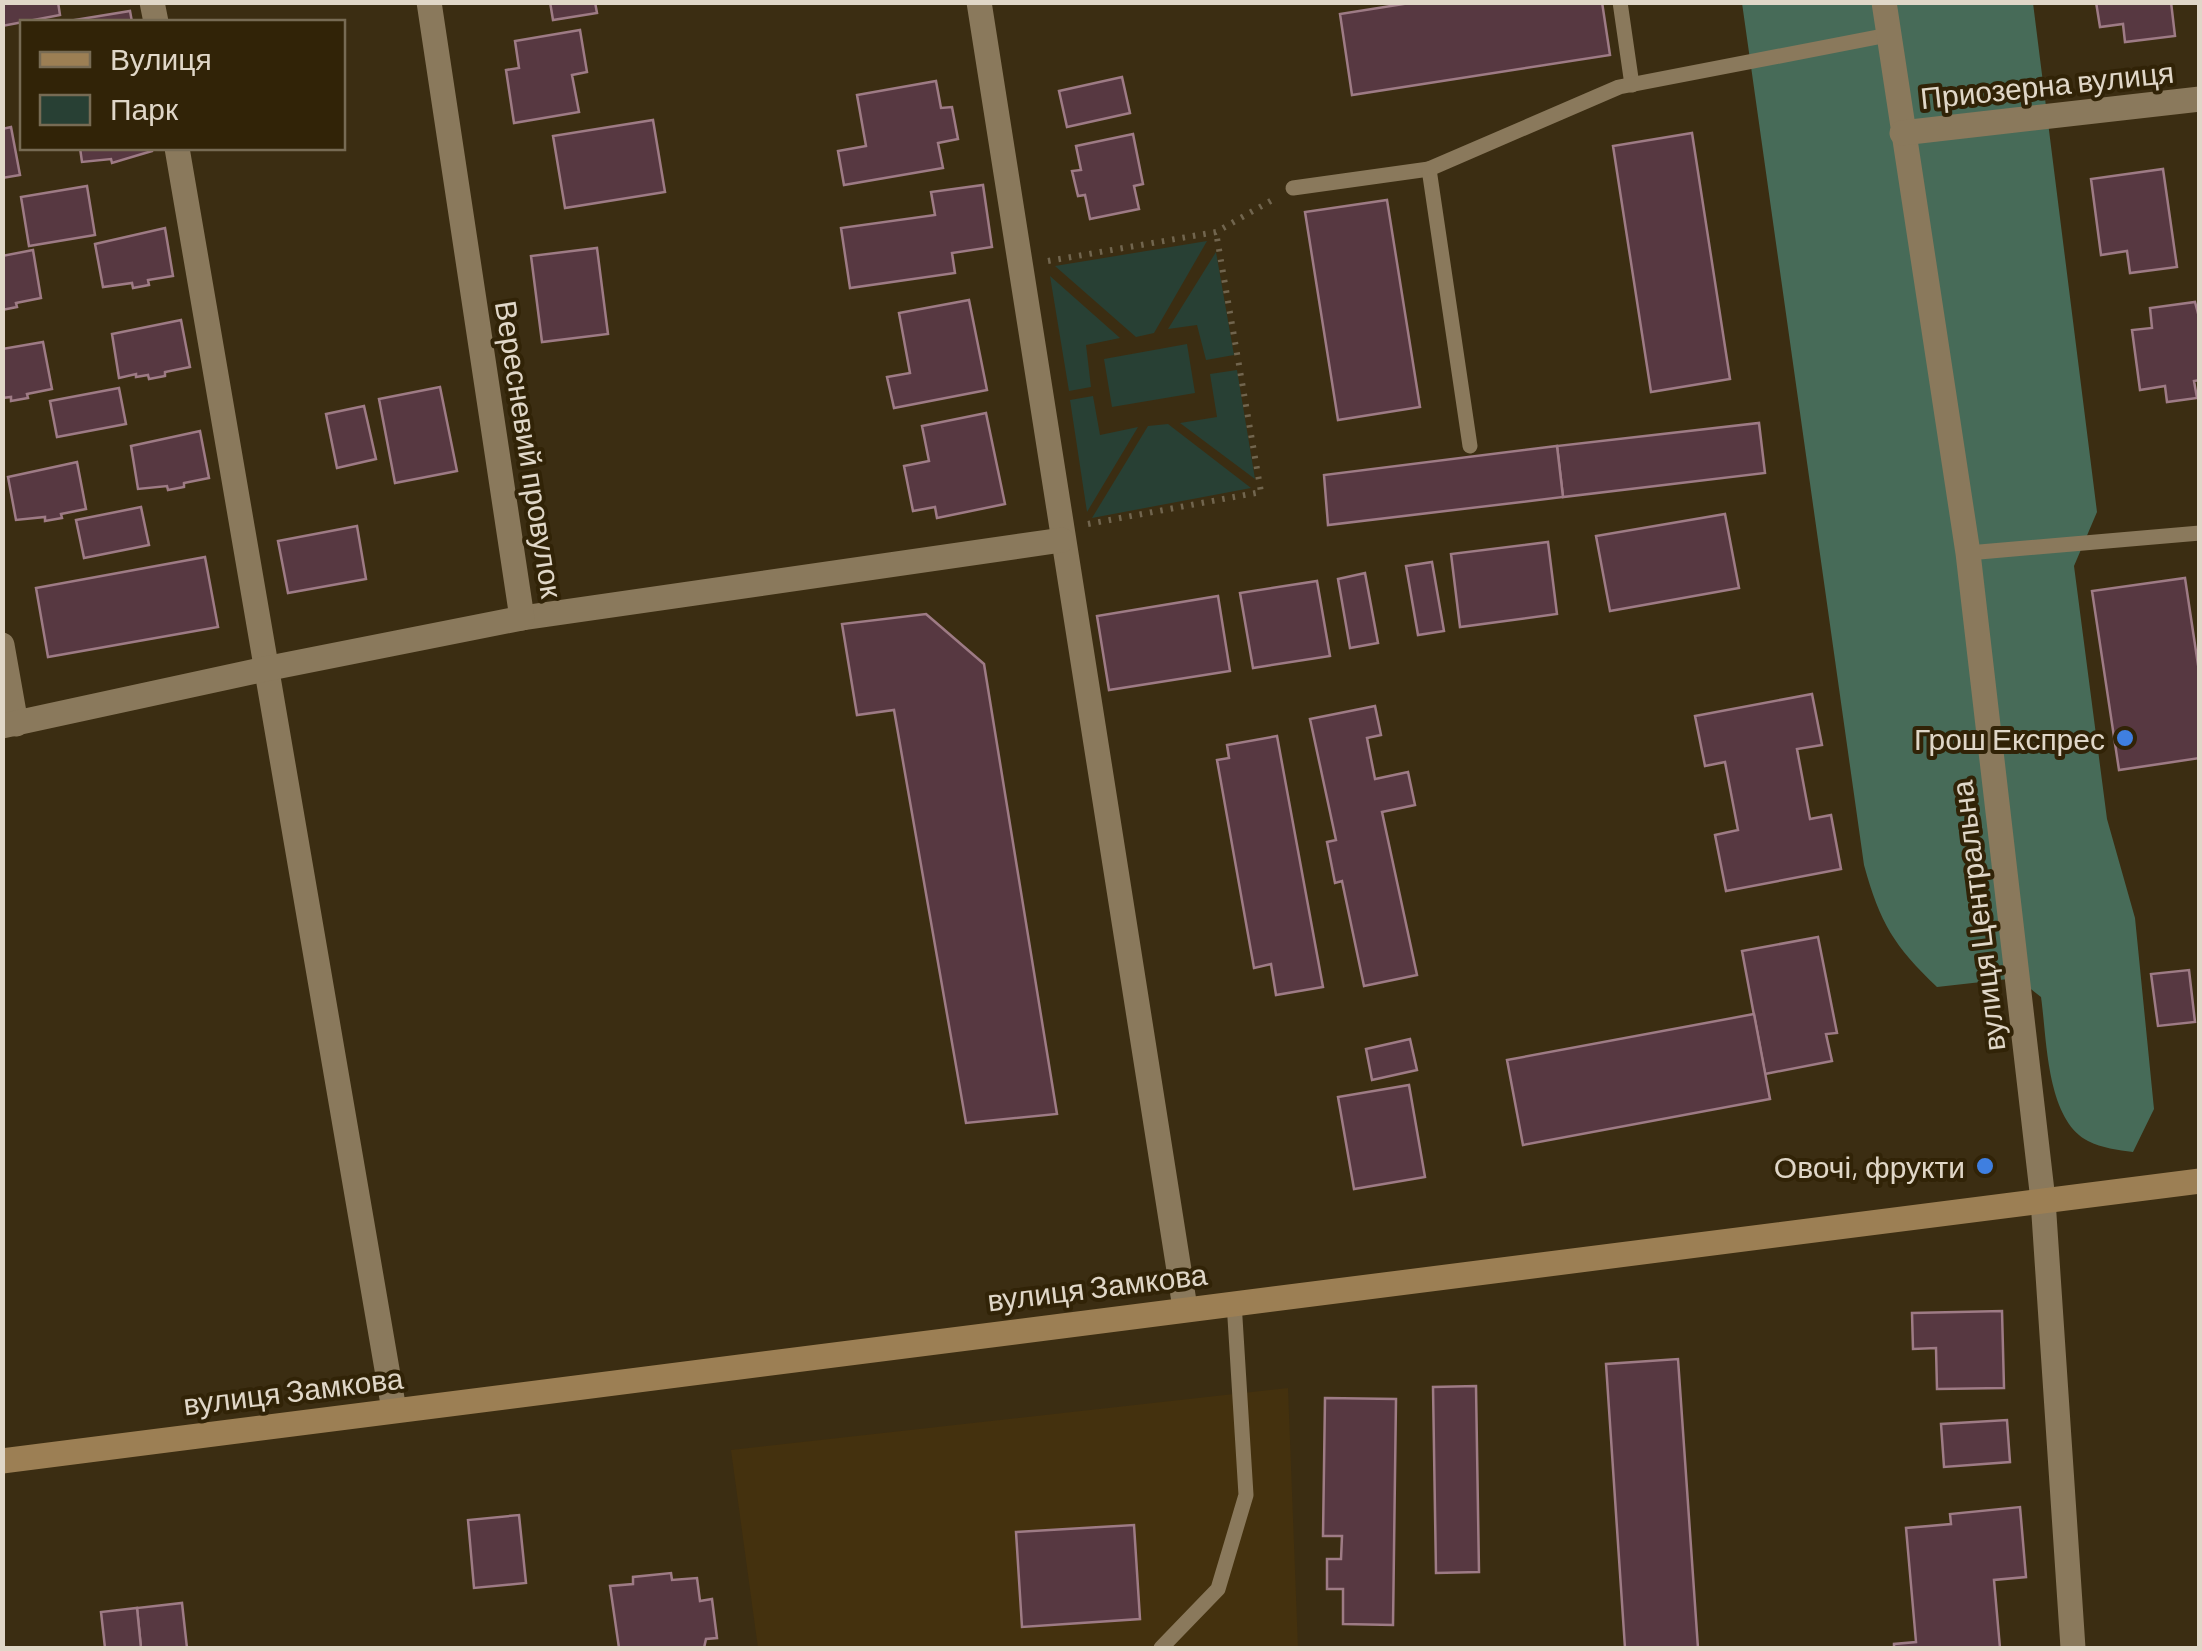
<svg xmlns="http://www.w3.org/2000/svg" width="2202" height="1651" font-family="Barlow,sans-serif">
<rect width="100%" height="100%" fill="#3b2d12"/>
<polygon fill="#44310e" points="1288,1388 1298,1648 758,1648 731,1450"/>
<g fill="#284034">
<polygon points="1207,241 1154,333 1136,337 1055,266"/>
<polygon points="1216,252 1234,355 1206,360 1197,325 1168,329"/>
<polygon points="1050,276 1120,338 1086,345 1091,387 1069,391"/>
<polygon points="1187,344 1195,393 1112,407 1104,359"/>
<polygon points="1237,370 1255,479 1180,423 1217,417 1210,374"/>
<polygon points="1093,396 1100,435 1138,427 1087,512 1070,400"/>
<polygon points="1168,424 1251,488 1092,518 1148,426"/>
</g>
<path fill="#476b58" d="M1742,3h291l64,509 -23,54 33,253 28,99 19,191 -21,43c-15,-2 -31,-4 -45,-11 -42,-22 -41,-103 -47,-144l-24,-19 -80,9c-43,-41 -57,-64 -73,-122z"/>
<g fill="#573841" stroke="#9e7b85" stroke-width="2.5">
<polygon points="2,2 58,2 60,15 2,26"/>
<polygon points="550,2 595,2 597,13 553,20"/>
<polygon points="1416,2 1602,2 1610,55 1352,95 1340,14"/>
<polygon points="2096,2 2171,2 2175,36 2125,42 2123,24 2100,27"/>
<polygon points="130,11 132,22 76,22 75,20"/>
<polygon points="580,30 587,72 572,75 579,112 514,123 506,70 519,68 515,41"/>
<polygon points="1122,77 1130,113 1067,127 1059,91"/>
<polygon points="936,81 941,108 952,107 958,139 938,143 943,168 844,185 838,151 866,146 857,95"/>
<polygon points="653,120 665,192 565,208 553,136"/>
<polygon points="11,127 20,175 2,178 2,129"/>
<polygon points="1692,133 1730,379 1651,392 1613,146"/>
<polygon points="1133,134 1143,184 1134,186 1139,209 1090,219 1085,195 1078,196 1072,171 1081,170 1076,146"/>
<polygon points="80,148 152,148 152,151 112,163 111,159 82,162"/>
<polygon points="2163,169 2177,267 2130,273 2127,251 2101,255 2091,179"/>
<polygon points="983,185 992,247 952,253 955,273 850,288 841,228 935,215 931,192"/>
<polygon points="87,186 95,235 29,246 21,197"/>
<polygon points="1387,200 1420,407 1338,420 1305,212"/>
<polygon points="165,228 173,276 148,280 149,285 133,288 132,283 103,287 95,244"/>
<polygon points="597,248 608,334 542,342 531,256"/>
<polygon points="33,250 41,298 16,303 17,307 2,310 2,256"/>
<polygon points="969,300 987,390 894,408 887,377 910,373 899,313"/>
<polygon points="2195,302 2200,321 2200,380 2194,381 2197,398 2167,402 2165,386 2140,390 2132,330 2152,328 2150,308"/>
<polygon points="181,320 190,367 165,372 165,376 149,379 148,375 136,377 136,374 119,378 112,334"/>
<polygon points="43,342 52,389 27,394 28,398 11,401 11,397 2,398 2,349"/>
<polygon points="440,387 457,471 395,483 379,399"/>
<polygon points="119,388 126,424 57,437 50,401"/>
<polygon points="364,406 376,459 337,468 326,414"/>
<polygon points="986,413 1005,504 937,518 935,507 913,511 904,466 929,461 922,426"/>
<polygon points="1759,423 1765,473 1563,497 1557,446"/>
<polygon points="200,431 209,478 184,483 184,487 168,490 167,486 138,489 131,446"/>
<polygon points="1557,446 1563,497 1328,525 1324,475"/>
<polygon points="77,462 86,509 61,514 62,518 45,521 45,517 16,520 8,477"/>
<polygon points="141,507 149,545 84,558 76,520"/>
<polygon points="1725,514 1739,588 1610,611 1596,536"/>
<polygon points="357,526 366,579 288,593 278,541"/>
<polygon points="1548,542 1557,614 1460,627 1451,554"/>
<polygon points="205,557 218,627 48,657 36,588"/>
<polygon points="1432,562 1444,631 1418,635 1406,566"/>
<polygon points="1365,573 1378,643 1350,648 1338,579"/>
<polygon points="2185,578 2200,678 2200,758 2119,770 2092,591"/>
<polygon points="1317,581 1330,656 1253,668 1240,593"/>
<polygon points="1218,596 1230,671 1109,690 1097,616"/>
<polygon points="926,614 984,664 1057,1114 966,1123 894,710 857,715 842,624"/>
<polygon points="1812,694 1822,745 1797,749 1810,819 1831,815 1841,869 1726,891 1715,835 1738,830 1725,762 1705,766 1695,716"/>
<polygon points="1375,706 1381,735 1367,738 1375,779 1408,772 1415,805 1382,812 1417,975 1364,986 1342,881 1335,883 1327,842 1336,840 1310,719"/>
<polygon points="1277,736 1323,987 1276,995 1271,964 1254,968 1217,760 1229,758 1227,745"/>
<polygon points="1818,937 1837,1033 1826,1034 1832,1061 1765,1074 1742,951"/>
<polygon points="2189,970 2195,1022 2158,1026 2151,974"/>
<polygon points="1754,1014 1770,1099 1523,1145 1507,1060"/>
<polygon points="1410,1039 1417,1070 1372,1080 1366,1049"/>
<polygon points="1409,1085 1425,1177 1354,1189 1338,1097"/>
<polygon points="2002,1311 2004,1388 1937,1389 1936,1348 1913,1349 1912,1313"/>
<polygon points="1678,1359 1698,1648 1625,1648 1606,1364"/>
<polygon points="1476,1386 1479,1572 1436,1573 1433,1387"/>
<polygon points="1325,1398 1396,1399 1393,1625 1343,1624 1343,1589 1327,1589 1327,1559 1341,1559 1342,1536 1323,1536"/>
<polygon points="2007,1420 2010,1462 1944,1467 1941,1424"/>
<polygon points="2020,1507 2026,1577 1994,1580 2000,1648 1894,1648 1894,1644 1916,1642 1906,1528 1951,1524 1950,1514"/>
<polygon points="519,1515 526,1583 474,1588 468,1520"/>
<polygon points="1134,1525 1140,1619 1022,1627 1016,1532"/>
<polygon points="671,1573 672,1580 697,1578 700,1601 712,1599 717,1638 706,1639 704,1648 619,1648 610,1586 633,1584 633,1577"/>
<polygon points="182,1603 187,1648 141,1648 137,1608"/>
<polygon points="137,1608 141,1648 105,1648 101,1612"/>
</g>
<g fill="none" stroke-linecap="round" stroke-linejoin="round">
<g stroke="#71654e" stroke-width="6" stroke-dasharray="2.5 8" stroke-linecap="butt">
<polyline points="1048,261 1216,232 1274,199"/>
<polyline points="1088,524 1261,492 1216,232"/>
</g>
<g stroke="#8a795c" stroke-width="15">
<polyline points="1620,2 1632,85"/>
<polyline points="1293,188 1429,169"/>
<polyline points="1470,446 1429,169 1619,87 1888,35"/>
<polyline points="1968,553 2200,533"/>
<polyline points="1161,1648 1218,1589 1246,1495 1234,1302"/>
</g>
<g stroke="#8a795c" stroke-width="25">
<polyline points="152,2 156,22"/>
<polyline points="979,2 1185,1308"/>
<polyline points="1884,2 1968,553 2043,1200 2073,1648"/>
<polyline points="1902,133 2200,99"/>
<polyline points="177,148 394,1410"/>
<polyline points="522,618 1062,540"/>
<polyline points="2,645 16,724"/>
<polyline points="2,726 265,669 522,618 429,2"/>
</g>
<polyline stroke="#9c7f54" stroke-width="25" points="2,1461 2200,1181"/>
</g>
<g fill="#3f7fe0" stroke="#312307" stroke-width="4">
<circle cx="2125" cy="738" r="10"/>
<circle cx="1985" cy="1166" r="10"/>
</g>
<g text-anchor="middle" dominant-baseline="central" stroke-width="8" stroke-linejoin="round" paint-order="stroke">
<g font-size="30" fill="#e0d7c8" stroke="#312307">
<text transform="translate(2047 84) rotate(-6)">Приозерна вулиця</text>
<text transform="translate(530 449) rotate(81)">Вересневий провулок</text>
<text transform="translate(1977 916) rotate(-97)">вулиця Центральна</text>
<text transform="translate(1097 1286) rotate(-7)">вулиця Замкова</text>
<text transform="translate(293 1390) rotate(-7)">вулиця Замкова</text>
</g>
<g font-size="30" fill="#e0d7c8" stroke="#312307" text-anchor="end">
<text x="2105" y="738">Грош Експрес</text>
<text x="1965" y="1166">Овочі, фрукти</text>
</g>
</g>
<rect width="2202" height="1651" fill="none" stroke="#e0d7c8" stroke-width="10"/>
<rect x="20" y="20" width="325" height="130" fill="#312307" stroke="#776b54" stroke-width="2.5"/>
<rect x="40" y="52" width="50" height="15" fill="#9c7f54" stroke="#776b54" stroke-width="2.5"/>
<text x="110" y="70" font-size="30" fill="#e0d7c8">Вулиця</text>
<rect x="40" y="95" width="50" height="30" fill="#284034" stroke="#776b54" stroke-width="2.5"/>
<text x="110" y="120" font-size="30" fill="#e0d7c8">Парк</text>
</svg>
